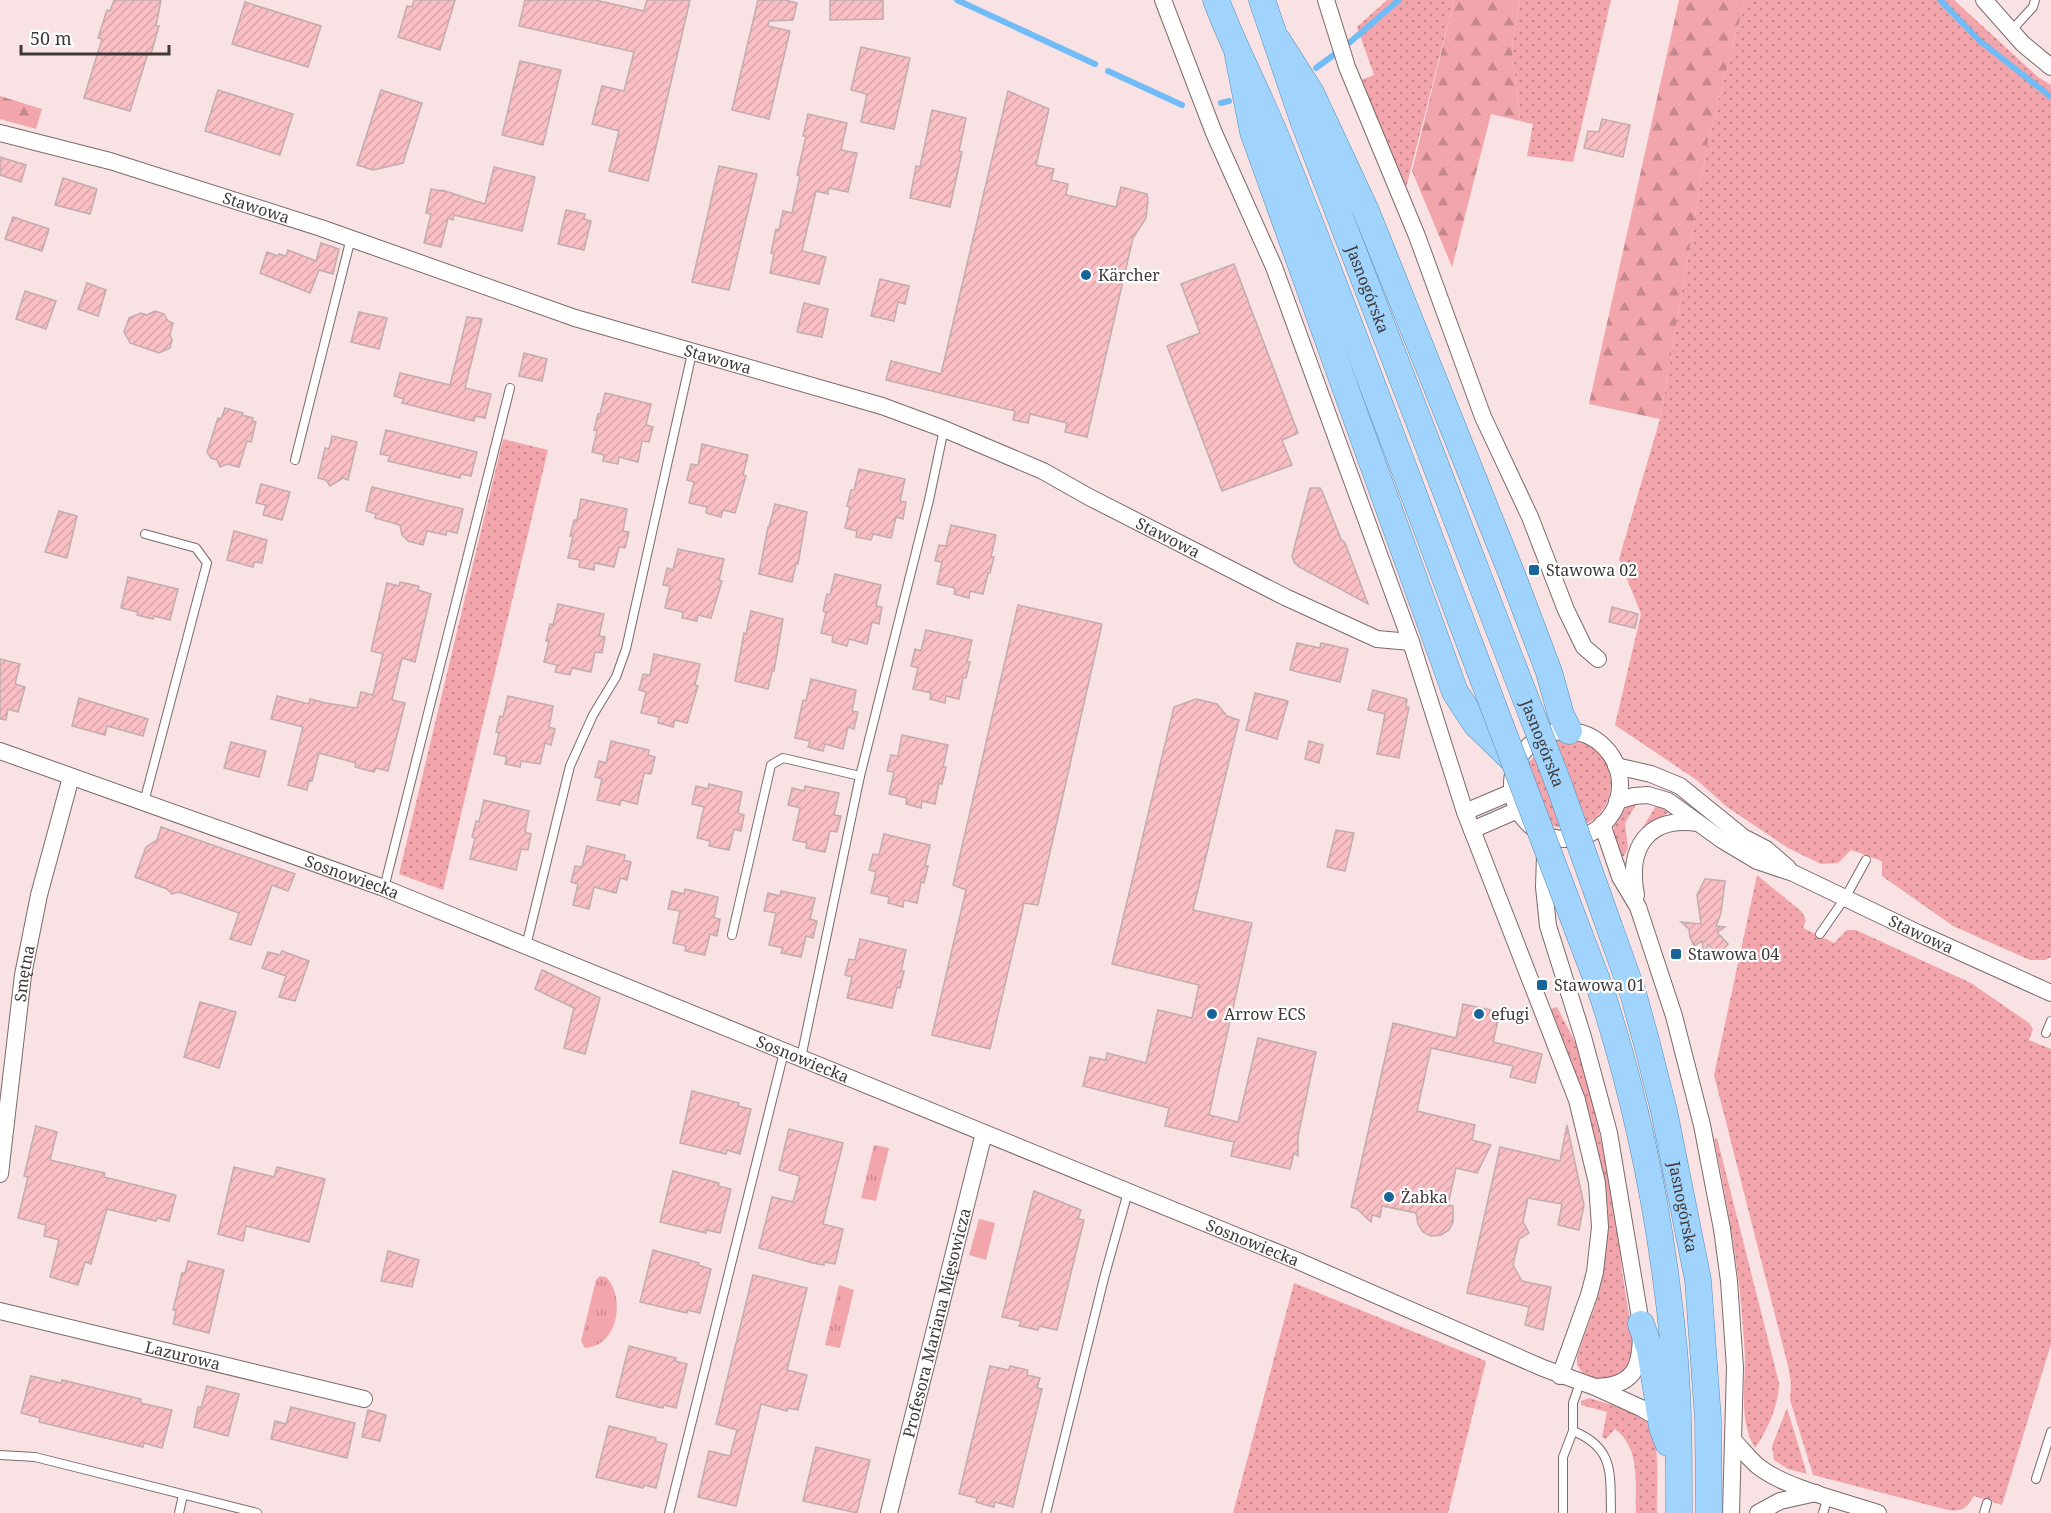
<svg xmlns="http://www.w3.org/2000/svg" width="2051" height="1513" font-family="'Noto Serif',serif">
<defs>
<pattern id="grass-dots" width="8" height="8" patternUnits="userSpaceOnUse" patternTransform="scale(1.5)"><rect width="8" height="8" fill="#f3a5ac"/><path d="M2 2h.1M6 6h.1" fill="none" stroke="#c6878d" stroke-width="1.8" stroke-linecap="round"/></pattern>
<pattern id="forest-firs" width="22" height="20" patternUnits="userSpaceOnUse" patternTransform="scale(1.5)"><rect width="22" height="20" fill="#f3a5ac"/><path d="M5 1l3.5 6h-7zM16 11l3.5 6h-7z" fill="#c6878d"/></pattern>
<pattern id="park-tufts" width="24" height="20" patternUnits="userSpaceOnUse" patternTransform="scale(1.5)"><rect width="24" height="20" fill="#f3a5ac"/><path d="M3 7l-1-3M5 7V3M7 7l1-3M15 17l-1-3M17 17v-4M19 17l1-3" fill="none" stroke="#c6878d"/></pattern>
<pattern id="building-hatch" width="6" height="6" patternUnits="userSpaceOnUse" patternTransform="scale(1.5)"><rect width="6" height="6" fill="#fabfc4"/><path d="M-1 1l2-2M0 6l6-6M5 7l2-2" fill="none" stroke="#d7a5a9"/></pattern>
</defs>
<rect width="100%" height="100%" fill="#f8e2e3"/>
<g fill="url(#grass-dots)">
<polygon points="1387,0 1454,0 1406,188 1361,80 1374,75 1357,27"/>
<polygon points="1520,0 1611,0 1573,162 1527,156 1533,124 1520,121 1512,49"/>
<polygon points="1745,0 1954,0 2038,77 2051,85 2051,957 2045,960 2030,960 1953,926 1882,876 1882,861 1851,850 1838,863 1821,864 1788,848 1727,807 1698,781 1615,725 1641,614 1619,559 1660,419 1708,141"/>
<polygon points="503,439 548,450 443,890 399,874"/>
<path d="M1561,740c74,-3 62,106 -12,85l-23,-57c7,-14 19,-23 35,-28z"/>
<path d="M1637,803l-12,20 3,25 -4,8h-4c-8,-26 -13,-42 17,-53z"/>
<polygon points="1657,804 1670,812 1649,823 1642,829"/>
<path d="M1757,875l45,37 4,8 -3,8 31,15 13,-13h9l115,53 58,40 4,6 -4,11 22,9v295l-49,161 -28,-9c-7,12 -12,16 -26,14l-135,-35 -23,-75 1,-17 -3,-17 -74,-291z"/>
<polygon points="1547,998 1551,1009 1557,1007 1576,1044 1592,1100 1615,1204 1622,1271 1635,1353 1622,1375 1603,1381 1583,1374 1577,1365 1577,1356 1597,1300 1604,1271 1608,1211 1601,1164 1583,1096"/>
<path d="M1717,1138l62,245c0,21 -12,49 -24,65 -16,-26 -10,-61 -10,-90 -1,-22 -3,-43 -5,-65 -6,-51 -15,-103 -26,-154z"/>
<polygon points="1294,1283 1486,1361 1448,1513 1233,1513"/>
<path d="M1590,1398c16,6 39,10 53,20 20,15 13,71 14,95h-21c-1,-30 5,-64 -21,-84l-9,10 -4,-2 5,-25 -26,-7v-4z"/>
<polygon points="1787,1408 1807,1474 1788,1469 1774,1460 1772,1446"/>
</g>
<g fill="url(#forest-firs)">
<polygon points="1454,0 1520,0 1512,49 1520,121 1491,114 1452,267 1412,171"/>
<polygon points="1679,0 1745,0 1708,141 1660,419 1589,404"/>
<polygon points="0,96 42,109 36,129 0,119"/>
</g>
<g fill="url(#park-tufts)">
<polygon points="874,1145 889,1148 876,1201 861,1198"/>
<path d="M600,1276l6,1c20,21 12,69 -21,71l-4,-7 15,-61z"/>
<polygon points="839,1285 854,1290 840,1348 825,1345"/>
</g>
<polygon fill="#f3a5ac" points="979,1219 995,1223 986,1260 969,1255"/>
<g fill="none" stroke-linecap="round" stroke-linejoin="round">
<g stroke="#71bcf6" stroke-width="6">
<polyline points="957,0 1095,64"/>
<polyline points="1940,0 1980,41 2051,97"/>
<polyline points="1349,43 1399,0"/>
<polyline points="1316,68 1335,54"/>
<polyline points="1108,71 1182,105"/>
<polyline points="1221,103 1229,101"/>
</g>
</g>
<g fill="url(#building-hatch)" stroke="#c1acae" stroke-width="1.5">
<polygon points="114,0 161,0 156,26 159,26 151,54 148,53 130,111 84,98 102,39 98,38 107,10 110,11"/>
<polygon points="414,0 455,0 440,50 398,37 407,6 412,7"/>
<polygon points="525,0 595,0 644,11 647,0 690,0 648,181 609,171 619,131 592,124 602,86 624,91 634,52 519,26"/>
<polygon points="758,0 785,0 797,3 793,20 769,21 768,26 790,31 769,119 732,110"/>
<polygon points="830,0 883,0 883,19 830,20"/>
<polygon points="245,2 321,26 308,67 232,44"/>
<polygon points="861,47 910,58 894,129 861,122 867,94 851,90"/>
<polygon points="520,61 561,70 543,145 502,135"/>
<polygon points="218,90 293,114 280,155 205,131"/>
<polygon points="381,90 422,103 403,163 373,170 357,165"/>
<polygon points="1008,91 1049,109 1036,165 1054,169 1051,180 1068,184 1066,195 1116,207 1121,187 1147,194 1148,200 1146,218 1133,238 1087,437 1065,432 1067,423 1030,414 1028,423 1013,420 1015,411 886,380 891,361 941,374"/>
<polygon points="932,110 966,118 959,151 962,152 950,207 910,198 916,166 920,167"/>
<polygon points="808,114 847,123 841,150 857,153 848,192 829,188 828,194 816,191 802,251 826,257 819,284 770,273 774,254 771,253 776,229 779,230 783,211 792,213 800,176 797,175 806,136 803,136"/>
<polygon points="1602,119 1630,125 1623,157 1584,148 1588,131 1599,132"/>
<polygon points="0,157 26,165 21,182 0,175"/>
<polygon points="719,166 757,174 729,290 692,282"/>
<polygon points="494,167 535,177 522,231 454,215 453,220 448,218 441,247 424,243 431,214 426,213 431,189 442,191 442,190 485,204"/>
<polygon points="63,178 97,189 90,214 55,205"/>
<polygon points="566,210 585,214 584,219 591,221 584,250 558,244"/>
<polygon points="13,217 49,229 42,251 5,239"/>
<polygon points="321,243 339,249 333,274 319,270 310,293 260,273 267,252 278,256 279,254 286,256 288,250 316,261"/>
<polygon points="1234,264 1298,433 1282,440 1292,465 1222,491 1167,346 1200,333 1181,284"/>
<polygon points="880,279 909,286 905,304 898,302 894,321 871,316"/>
<polygon points="87,283 106,290 98,316 78,309"/>
<polygon points="25,291 56,301 46,329 16,319"/>
<polygon points="804,303 828,309 822,337 797,332"/>
<polygon points="155,311 164,314 168,321 173,323 170,335 172,340 170,348 159,353 130,343 124,332 129,318 141,313 147,315"/>
<polygon points="359,312 387,318 379,349 351,342"/>
<polygon points="467,317 482,319 465,388 491,394 485,418 475,416 474,421 402,403 404,399 394,396 400,373 450,385"/>
<polygon points="524,353 547,359 542,381 519,376"/>
<polygon points="605,393 651,404 646,425 653,427 649,442 642,441 638,462 619,457 618,464 603,461 604,455 592,452 597,431 594,430 598,414 600,414"/>
<polygon points="225,408 243,413 242,415 253,418 252,421 256,422 251,442 247,441 239,467 227,464 220,467 217,460 211,458 207,452 218,418 221,419"/>
<polygon points="386,430 477,452 471,476 461,474 460,478 388,461 390,456 380,454"/>
<polygon points="332,436 357,442 348,480 343,478 330,486 326,480 318,478 325,448 329,449"/>
<polygon points="702,444 748,455 743,475 746,476 735,513 723,510 721,517 706,513 707,507 689,503 694,482 687,480 691,464 698,465"/>
<polygon points="859,469 905,479 900,501 906,502 903,519 896,517 891,538 873,534 871,540 856,537 857,531 845,528 850,507 847,506 851,490 854,490"/>
<polygon points="261,484 290,492 282,520 263,515 266,505 256,503"/>
<polygon points="372,487 463,509 457,533 447,531 446,535 427,531 423,545 408,541 402,535 400,525 375,518 376,514 366,511"/>
<polygon points="1310,488 1320,488 1322,491 1341,539 1345,543 1368,604 1299,567 1294,562 1292,556"/>
<polygon points="581,499 627,509 623,531 629,532 625,548 619,547 614,567 595,563 594,570 579,567 580,560 568,558 573,536 570,536 574,520 577,520"/>
<polygon points="775,504 807,512 798,564 796,564 792,582 759,574 768,527 769,527"/>
<polygon points="59,511 77,516 67,558 45,552"/>
<polygon points="951,525 996,535 991,557 994,557 990,573 988,573 983,594 970,591 969,598 954,594 955,588 937,584 942,562 935,561 939,545 946,546"/>
<polygon points="234,531 267,540 262,563 254,562 253,567 227,560"/>
<polygon points="678,549 724,559 719,580 722,581 711,618 698,615 697,621 682,618 683,612 665,608 670,586 663,585 667,568 673,570"/>
<polygon points="835,574 881,585 876,606 882,607 879,624 872,622 867,644 849,639 847,646 832,642 833,636 821,633 826,612 823,611 827,594 830,595"/>
<polygon points="128,577 178,589 170,620 154,616 153,619 137,615 138,612 121,608"/>
<polygon points="400,582 419,586 418,590 431,594 415,662 402,658 398,674 392,700 405,703 388,771 376,768 374,772 355,767 356,763 319,753 312,781 309,780 307,790 288,785 303,727 271,719 277,696 309,704 310,699 326,703 357,708 361,692 373,695 383,654 371,651 387,583 399,586"/>
<polygon points="558,604 604,614 599,636 605,637 602,653 595,652 591,672 572,668 570,675 555,672 557,665 544,662 549,641 546,641 550,624 553,625"/>
<polygon points="1018,605 1102,624 1038,905 1024,903 990,1049 932,1035 966,890 953,885"/>
<polygon points="1612,607 1638,614 1635,628 1609,622"/>
<polygon points="751,611 783,619 774,671 772,671 768,689 735,681 744,633 746,634"/>
<polygon points="926,630 972,640 967,662 970,662 966,678 963,678 959,699 946,696 945,703 930,699 931,693 913,689 918,668 911,666 915,649 921,651"/>
<polygon points="1297,643 1320,648 1321,643 1348,649 1340,682 1290,670"/>
<polygon points="654,654 700,664 695,685 698,686 687,723 675,720 673,727 658,723 659,717 641,713 646,692 639,690 643,674 650,675"/>
<polygon points="0,659 20,664 15,684 25,687 18,712 8,709 6,720 0,719"/>
<polygon points="811,679 856,690 852,711 858,712 854,729 848,727 843,749 825,744 823,751 808,747 810,741 795,738 803,700 806,701"/>
<polygon points="1373,690 1407,699 1406,707 1409,707 1399,758 1377,754 1385,714 1368,710"/>
<polygon points="1255,693 1288,701 1277,739 1246,730"/>
<polygon points="508,696 553,706 549,727 555,729 551,745 545,743 540,764 521,761 520,767 505,764 507,757 494,754 499,733 496,732 500,716 503,717"/>
<polygon points="79,698 148,719 143,736 107,726 105,735 72,726"/>
<polygon points="1196,699 1217,704 1227,716 1239,720 1193,910 1252,923 1209,1115 1238,1122 1258,1038 1316,1052 1298,1136 1298,1156 1294,1153 1290,1169 1231,1156 1234,1142 1165,1126 1169,1108 1083,1086 1090,1057 1106,1060 1107,1053 1146,1063 1158,1010 1192,1018 1199,985 1112,964 1174,707"/>
<polygon points="902,735 948,745 943,767 946,767 942,784 939,783 935,804 922,801 921,808 906,804 907,798 889,794 894,772 887,771 891,755 898,756"/>
<polygon points="611,741 649,750 648,755 655,757 651,774 644,773 637,804 621,800 620,805 597,800 602,779 595,777 599,761 606,763"/>
<polygon points="1309,741 1323,745 1319,763 1305,759"/>
<polygon points="231,742 266,751 259,777 224,768"/>
<polygon points="709,784 742,792 738,813 744,815 741,831 734,829 729,850 709,846 710,841 697,838 704,807 692,804 696,786 708,789"/>
<polygon points="805,786 839,793 834,815 841,816 837,832 830,831 825,852 806,848 807,843 793,840 800,808 788,805 792,788 804,791"/>
<polygon points="484,800 529,811 525,832 531,834 528,850 521,849 516,870 470,859 475,838 472,837 476,821 479,822"/>
<polygon points="161,827 295,874 288,891 272,885 251,945 230,939 239,913 179,892 172,894 167,889 135,877 146,847 157,840"/>
<polygon points="1336,830 1354,833 1345,871 1327,867"/>
<polygon points="884,834 930,845 925,866 928,866 924,883 921,882 917,903 904,900 903,907 888,903 889,897 871,893 876,872 869,870 873,854 879,855"/>
<polygon points="587,846 625,855 624,860 631,862 627,880 620,878 616,893 594,887 589,909 573,905 578,884 571,882 575,866 582,867"/>
<polygon points="1705,879 1725,881 1721,913 1716,926 1725,927 1717,932 1728,944 1719,954 1708,945 1704,956 1702,941 1694,946 1690,937 1689,929 1681,922 1701,924 1697,895"/>
<polygon points="685,889 718,897 714,918 720,919 717,936 710,934 705,955 685,951 686,946 673,943 680,911 668,909 672,891 684,894"/>
<polygon points="781,891 815,898 810,919 817,921 813,938 806,936 801,957 781,953 783,948 769,945 776,913 764,911 768,893 780,896"/>
<polygon points="860,939 906,950 901,971 904,971 900,988 897,987 892,1008 847,998 852,977 845,975 849,959 855,960"/>
<polygon points="282,951 309,961 295,1001 279,997 286,976 262,968 268,952 280,955"/>
<polygon points="542,970 600,998 585,1054 564,1048 574,1008 535,989"/>
<polygon points="200,1002 236,1012 219,1068 184,1057"/>
<polygon points="1463,1004 1500,1012 1493,1042 1542,1054 1535,1083 1510,1077 1513,1066 1431,1048 1417,1111 1475,1125 1472,1140 1491,1145 1477,1173 1456,1168 1448,1205 1453,1206 1453,1222 1449,1230 1441,1235 1431,1236 1423,1232 1418,1224 1416,1213 1382,1206 1380,1217 1372,1215 1371,1222 1357,1209 1351,1207 1393,1023 1456,1038"/>
<polygon points="692,1091 739,1103 738,1106 751,1109 740,1154 727,1150 726,1154 680,1143"/>
<polygon points="1567,1125 1584,1205 1579,1230 1558,1225 1562,1204 1528,1198 1523,1222 1529,1233 1519,1239 1513,1265 1522,1281 1551,1287 1543,1330 1525,1325 1529,1307 1467,1293 1500,1147 1560,1161"/>
<polygon points="36,1126 57,1132 50,1160 105,1173 104,1177 176,1195 169,1221 157,1218 156,1221 107,1209 91,1264 85,1262 78,1285 50,1277 59,1240 44,1236 46,1225 18,1218 28,1177 24,1176"/>
<polygon points="789,1129 843,1143 823,1224 843,1229 835,1264 824,1262 824,1265 813,1263 759,1248 772,1197 793,1202 800,1176 779,1170"/>
<polygon points="234,1167 274,1177 277,1167 325,1179 309,1242 246,1226 243,1241 218,1234"/>
<polygon points="673,1171 719,1183 718,1186 731,1189 720,1233 707,1230 706,1233 660,1222"/>
<polygon points="1034,1191 1081,1210 1078,1219 1084,1220 1057,1330 1039,1326 1038,1330 1019,1326 1021,1321 1002,1317"/>
<polygon points="653,1250 699,1263 698,1265 711,1269 700,1313 687,1310 687,1313 640,1302"/>
<polygon points="388,1251 419,1260 412,1287 381,1281"/>
<polygon points="188,1261 224,1270 209,1333 173,1324 176,1311 173,1310 182,1273 185,1273"/>
<polygon points="753,1275 807,1288 787,1370 807,1375 798,1410 788,1408 787,1411 761,1404 736,1506 698,1497 709,1451 730,1456 737,1430 716,1424"/>
<polygon points="629,1346 676,1358 675,1361 687,1364 676,1408 664,1405 663,1408 616,1397"/>
<polygon points="990,1366 1009,1370 1010,1366 1028,1370 1027,1375 1040,1378 1037,1388 1042,1389 1013,1507 995,1502 994,1507 986,1505 976,1502 977,1498 959,1494"/>
<polygon points="31,1376 61,1383 62,1380 141,1399 141,1403 172,1410 162,1448 144,1443 143,1447 39,1422 40,1418 21,1413"/>
<polygon points="207,1386 239,1394 228,1436 194,1427 198,1407 201,1408"/>
<polygon points="291,1407 355,1423 347,1458 271,1439 275,1421 286,1424"/>
<polygon points="368,1410 386,1415 380,1441 362,1437"/>
<polygon points="609,1426 656,1438 655,1441 667,1444 656,1488 644,1485 643,1488 596,1477"/>
<polygon points="816,1447 870,1460 857,1513 803,1501"/>
</g>
<g fill="none" stroke-linecap="round" stroke-linejoin="round">
<defs>
<g id="service">
<polyline points="2011,31 2033,7 2035,0"/>
<polyline points="295,460 351,238"/>
<polyline points="144,802 207,563 196,548 145,534"/>
<polyline points="384,888 510,388"/>
<polyline points="1820,934 1845,898 1866,860"/>
<polyline points="732,935 771,765 783,758 860,776 929,500 944,429"/>
<polyline points="526,946 570,766 593,715 616,677 626,649 692,353"/>
<polyline points="2046,1033 2051,1021"/>
<polyline points="801,1058 860,776"/>
<path d="M1573,1431c42,17 37,43 38,82"/>
<polyline points="0,1455 35,1457 257,1513"/>
<polyline points="2036,1479 2051,1432"/>
<polyline points="179,1513 183,1495"/>
<polyline points="669,1513 784,1052"/>
<polyline points="1046,1513 1104,1278 1128,1192"/>
<polyline points="1563,1513 1563,1457 1573,1431 1573,1403 1580,1383"/>
<polyline points="1823,1513 1828,1497"/>
<polyline points="1984,1513 1987,1503"/>
</g>
<g id="minor">
<polyline points="1163,0 1214,133 1274,267 1411,642 1465,812 1577,1100 1597,1183 1600,1227 1595,1272 1589,1295 1560,1376"/>
<polyline points="1326,0 1347,67 1417,236 1483,417 1530,517 1566,610 1584,647 1598,659"/>
<polyline points="1984,0 2023,44 2051,67"/>
<path id="s1" d="M0,133l110,28 211,67 254,90 307,88 62,23 99,42 46,26 196,100 92,42 34,3"/>
<circle cx="1566" cy="785" r="54"/>
<path id="s2" d="M0,751l384,137 914,373 245,107 52,19 46,21 12,7 9,11"/>
<polyline points="1616,766 1651,774 1680,786 1743,837 1766,849 1788,868"/>
<path id="s3" d="M1617,801l17,-5 14,-1 20,6 54,39 35,21 36,12 125,60 133,60"/>
<polyline points="1465,812 1512,792"/>
<polyline points="1602,824 1620,877 1638,907 1674,1016 1702,1125 1722,1229 1729,1281 1735,1368 1731,1513"/>
<polyline points="1472,830 1518,810"/>
<path d="M1545,855l-1,32 4,39 35,111 26,96 32,191c0,37 -1,62 -45,63"/>
<path d="M1636,895c-9,-47 11,-79 62,-72"/>
<path id="s4" d="M0,1174l23,-199 16,-80 32,-118"/>
<path id="s5" d="M0,1311l364,88"/>
<path d="M1733,1440c9,9 17,20 26,27 27,21 86,35 119,46"/>
<path id="s6" d="M889,1513l95,-380"/>
<polyline points="1758,1513 1780,1501 1816,1493"/>
</g>
<g id="primary">
<path d="M1216,0c20,53 47,102 67,154 65,163 126,328 188,493"/>
<path id="s7" d="M1262,0l42,123 197,512"/>
<polyline points="1278,41 1311,93 1366,211 1513,577 1549,672 1561,715 1569,731"/>
<polyline points="1238,56 1253,132 1455,692 1476,724 1516,763"/>
<path id="s8" d="M1609,926l24,67 14,51 17,67 34,169 10,139 1,94"/>
<path d="M1580,936c8,21 17,43 24,64 36,113 59,232 70,349 5,54 5,109 5,164"/>
<polyline points="1641,1324 1650,1350 1662,1427 1668,1443"/>
</g>
</defs>
<use href="#service" stroke="#7c696a" stroke-width="10"/>
<use href="#minor" stroke="#7c696a" stroke-width="18"/>
<use href="#primary" stroke="#558bb6" stroke-width="27"/>
<use href="#service" stroke="#fff" stroke-width="8"/>
<use href="#minor" stroke="#fff" stroke-width="16"/>
<use href="#primary" stroke="#a0d4fc" stroke-width="26"/>
<defs>
<g id="primary-bridge">
<path id="s9" d="M1501,635l58,150 50,141"/>
<polyline points="1471,647 1580,936"/>
</g>
</defs>
<use href="#primary-bridge" stroke="#558bb6" stroke-width="27" stroke-linecap="butt"/>
<use href="#primary-bridge" stroke="#a0d4fc" stroke-width="26"/>
</g>
<g fill="#196598" stroke="#fff" stroke-width="2">
<circle cx="1086" cy="275" r="6"/>
<rect x="1528" y="564" width="12" height="12" rx="3"/>
<rect x="1670" y="948" width="12" height="12" rx="3"/>
<rect x="1536" y="979" width="12" height="12" rx="3"/>
<circle cx="1212" cy="1014" r="6"/>
<circle cx="1479" cy="1014" r="6"/>
<circle cx="1389" cy="1197" r="6"/>
</g>
<g text-anchor="middle" dominant-baseline="central" stroke-width="4.5" stroke-linejoin="round" paint-order="stroke">
<g font-size="16" fill="#403838" stroke="#fff">
<text stroke="none"><textPath href="#s1" startOffset="267">Stawowa</textPath></text>
<text stroke="none"><textPath href="#s7" startOffset="308">Jasnogórska</textPath></text>
<text stroke="none"><textPath href="#s1" startOffset="753">Stawowa</textPath></text>
<text stroke="none"><textPath href="#s1" startOffset="1239">Stawowa</textPath></text>
<text stroke="none"><textPath href="#s9" startOffset="116">Jasnogórska</textPath></text>
<text stroke="none"><textPath href="#s2" startOffset="374">Sosnowiecka</textPath></text>
<text stroke="none"><textPath href="#s3" startOffset="340">Stawowa</textPath></text>
<text stroke="none"><textPath href="#s4" startOffset="202">Smętna</textPath></text>
<text stroke="none"><textPath href="#s2" startOffset="860">Sosnowiecka</textPath></text>
<text stroke="none"><textPath href="#s8" startOffset="291">Jasnogórska</textPath></text>
<text stroke="none"><textPath href="#s2" startOffset="1346">Sosnowiecka</textPath></text>
<text stroke="none"><textPath href="#s6" startOffset="196">Profesora Mariana Mięsowicza</textPath></text>
<text stroke="none"><textPath href="#s5" startOffset="188">Lazurowa</textPath></text>
</g>
<g font-size="16" fill="#403838" stroke="#fff" text-anchor="start">
<text x="1098" y="275">Kärcher</text>
<text x="1546" y="570">Stawowa 02</text>
<text x="1688" y="954">Stawowa 04</text>
<text x="1554" y="985">Stawowa 01</text>
<text x="1224" y="1014">Arrow ECS</text>
<text x="1491" y="1014">efugi</text>
<text x="1401" y="1197">Żabka</text>
</g>
</g>
<path d="M21 45v9h148v-9" fill="none" stroke="#403838" stroke-width="3"/>
<text x="30" y="45" font-size="18" fill="#403838" stroke="#ffffff" stroke-width="4.5" paint-order="stroke">50 m</text>
</svg>
